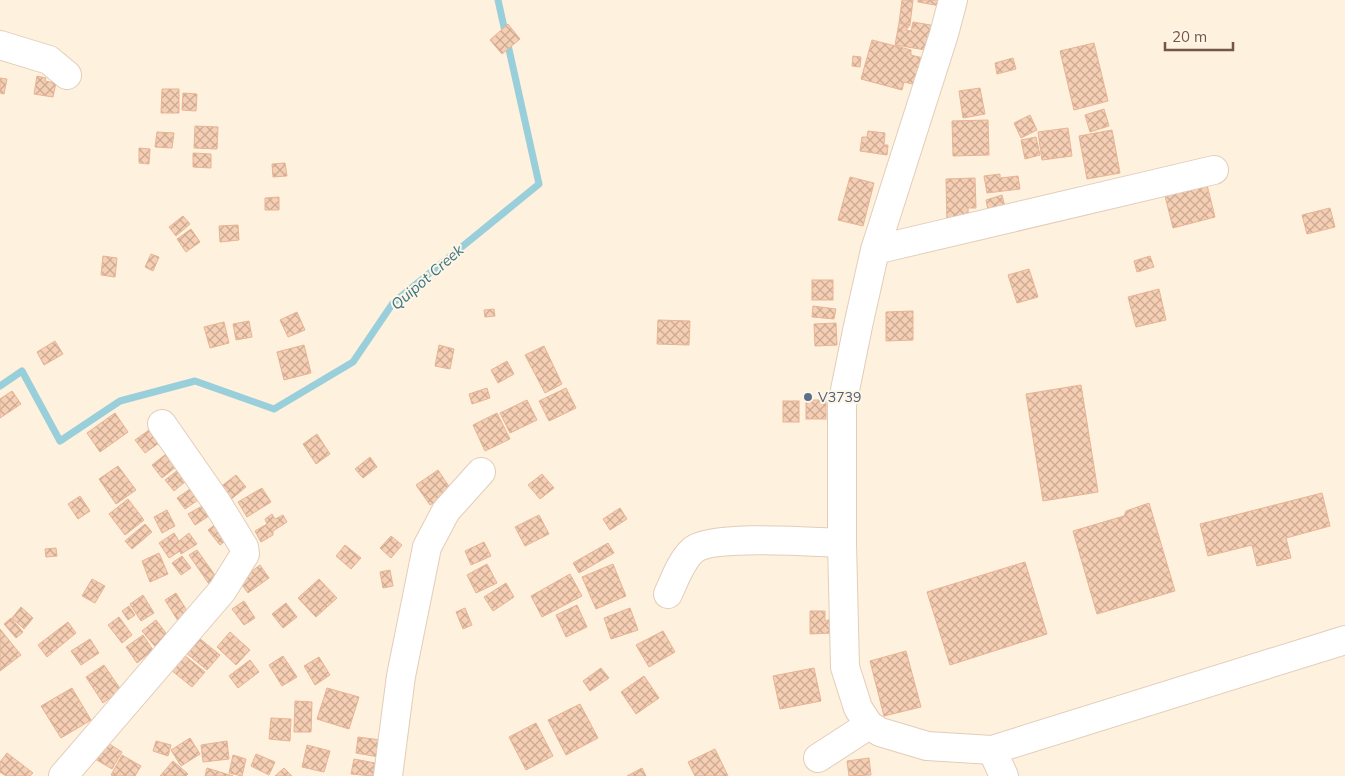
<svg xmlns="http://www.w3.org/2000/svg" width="1345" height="776" font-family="Mulish,sans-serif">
<defs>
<pattern id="building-cross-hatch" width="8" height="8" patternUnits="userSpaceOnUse" patternTransform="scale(1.25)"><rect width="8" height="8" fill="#f5ceb4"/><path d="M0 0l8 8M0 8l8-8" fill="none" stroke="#cbaa94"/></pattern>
</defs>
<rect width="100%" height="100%" fill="#fef1de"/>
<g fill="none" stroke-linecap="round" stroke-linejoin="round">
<polyline stroke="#98cfda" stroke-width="7" points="0,386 22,371 60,441 120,401 195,381 274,409 353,362 393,303 539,184 498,0"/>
</g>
<g fill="url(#building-cross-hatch)" stroke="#e8b494">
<polygon points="902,0 913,0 910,25 899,23"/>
<polygon points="918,0 947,0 946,7 918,2"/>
<polygon points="913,22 936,26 932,51 895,45 899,23 910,25 906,30 911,31"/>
<polygon points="508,24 520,39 502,54 490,40"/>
<polygon points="872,40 911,50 911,55 923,58 916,85 904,82 902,90 861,79"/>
<polygon points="1094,43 1108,101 1074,110 1060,51"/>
<polygon points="853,56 861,57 860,67 852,66"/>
<polygon points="1013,58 1016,69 997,74 995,63"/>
<polygon points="37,76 46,78 45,81 56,83 53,97 34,94"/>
<polygon points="0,78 7,79 4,94 0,93"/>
<polygon points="980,88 985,114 963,118 959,91"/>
<polygon points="162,89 179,89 179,113 161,113"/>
<polygon points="183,93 197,94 196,111 182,110"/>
<polygon points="1104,109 1109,126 1090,132 1085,115"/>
<polygon points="1030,115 1037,130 1021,138 1014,123"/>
<polygon points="988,120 989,155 953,156 952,121"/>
<polygon points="195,126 218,127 217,149 194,148"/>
<polygon points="1068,128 1072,156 1042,160 1038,132"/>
<polygon points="1112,130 1120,173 1087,179 1079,136"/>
<polygon points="868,131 885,133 884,145 888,145 887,155 860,151 862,137 867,137"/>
<polygon points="157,132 174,133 172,148 155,147"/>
<polygon points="1036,137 1040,155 1025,159 1021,140"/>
<polygon points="139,148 150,149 149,164 139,163"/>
<polygon points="193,153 211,154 211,168 193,167"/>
<polygon points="285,163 287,176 273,177 272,164"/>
<polygon points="1000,174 1000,178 1018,176 1020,189 987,193 984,176"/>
<polygon points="850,177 874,183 863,226 838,220"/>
<polygon points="975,178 976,208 968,208 969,225 947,226 946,179"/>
<polygon points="1207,185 1215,217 1173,228 1165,196"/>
<polygon points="1002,195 1007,215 990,220 986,200"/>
<polygon points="279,197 279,210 265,210 265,198"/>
<polygon points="1330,208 1335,227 1307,234 1302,215"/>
<polygon points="183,216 190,224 176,236 169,227"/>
<polygon points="238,225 239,240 220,242 219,226"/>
<polygon points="191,229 200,242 186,252 177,239"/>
<polygon points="151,254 159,257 153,271 145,267"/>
<polygon points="103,256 117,258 115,277 101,275"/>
<polygon points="1150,256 1154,267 1137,272 1134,261"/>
<polygon points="1029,269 1038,297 1017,303 1008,275"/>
<rect x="812" y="280" width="21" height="20"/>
<polygon points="1159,289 1166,320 1136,327 1128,297"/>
<polygon points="813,306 836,309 834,319 812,317"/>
<polygon points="494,309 495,316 485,317 484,310"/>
<polygon points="913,311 913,340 886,341 886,312"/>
<polygon points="297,312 305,330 288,337 280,320"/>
<polygon points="658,320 690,321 689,345 657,344"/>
<polygon points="249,321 252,337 236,340 233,324"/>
<polygon points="224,322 229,343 210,348 204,327"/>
<polygon points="836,323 837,345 815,346 814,324"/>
<polygon points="55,341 63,354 44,365 37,352"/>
<polygon points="304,345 311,373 284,380 277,352"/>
<polygon points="439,345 454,349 450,369 435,366"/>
<polygon points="544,346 562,384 545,393 525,355"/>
<polygon points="507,361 514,374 498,383 491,370"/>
<polygon points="1081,385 1098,492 1043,501 1026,394"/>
<polygon points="487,388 490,398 472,404 469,394"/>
<polygon points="566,388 576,408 549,421 539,401"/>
<polygon points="12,391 21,404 0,418 0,399"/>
<polygon points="527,400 537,420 510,433 500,413"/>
<rect x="806" y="400" width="20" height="19"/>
<rect x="783" y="401" width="16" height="21"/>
<polygon points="115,413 128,432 100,452 87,433"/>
<polygon points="497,413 510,439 485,451 473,425"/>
<polygon points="149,430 159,443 145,453 135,440"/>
<polygon points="317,434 330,454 316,464 303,444"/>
<polygon points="166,454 176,467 162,478 152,465"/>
<polygon points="370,457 377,467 363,478 355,469"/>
<polygon points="118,466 136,490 116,504 99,479"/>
<polygon points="178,470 186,481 174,491 165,480"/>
<polygon points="438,470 452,491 430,505 416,485"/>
<polygon points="542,474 554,488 540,499 528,485"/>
<polygon points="236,475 246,487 229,501 219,488"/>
<polygon points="262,488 271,502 247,517 238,502"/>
<polygon points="190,489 198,500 185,509 177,498"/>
<polygon points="1322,493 1330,526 1286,538 1291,558 1257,566 1252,545 1208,556 1200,524"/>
<polygon points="80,496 90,511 78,519 68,504"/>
<polygon points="128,499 144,520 125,535 109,514"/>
<polygon points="1149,503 1175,591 1097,614 1073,531 1124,516 1126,511"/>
<polygon points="202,506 209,516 195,525 188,514"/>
<polygon points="620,508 627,519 610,530 603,519"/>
<polygon points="167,510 175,526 162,533 154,517"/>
<polygon points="272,514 275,519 283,515 287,522 273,531 273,535 261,542 255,531 267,524 265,519"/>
<polygon points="539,515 549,534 525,546 515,527"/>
<polygon points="217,523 228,539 220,545 208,530"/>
<polygon points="145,524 152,532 132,549 125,541"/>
<polygon points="174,533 179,541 189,533 197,544 181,554 180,551 169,558 159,543"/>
<polygon points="391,536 402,545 391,558 380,548"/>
<polygon points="484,542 491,556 471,565 465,551"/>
<polygon points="608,543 614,553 579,573 573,563"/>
<polygon points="345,545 361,558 351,569 336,556"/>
<polygon points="56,548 57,556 46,557 45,549"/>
<polygon points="197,550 217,578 209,584 189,555"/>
<polygon points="159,553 168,574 150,582 142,561"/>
<polygon points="182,556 191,568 181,575 172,563"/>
<polygon points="1025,562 1047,634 950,665 927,592"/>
<polygon points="487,564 497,583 476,593 467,575"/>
<polygon points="613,564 626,596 596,609 582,577"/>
<polygon points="260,565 269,578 248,593 239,581"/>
<polygon points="390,570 393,586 383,588 380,572"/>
<polygon points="570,574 582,596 542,617 531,596"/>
<polygon points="92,579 105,586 95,603 82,596"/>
<polygon points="319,579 337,598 316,617 298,598"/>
<polygon points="506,583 514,597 493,611 484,597"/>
<polygon points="176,593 189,614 178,621 165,600"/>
<polygon points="143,595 154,613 141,621 130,604"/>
<polygon points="244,601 255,618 244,625 232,609"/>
<polygon points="286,603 297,617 283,628 272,614"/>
<polygon points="577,605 587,627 566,637 556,615"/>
<polygon points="129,606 135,615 128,620 122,611"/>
<polygon points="21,607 33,618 24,629 12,618"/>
<polygon points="465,608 472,625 463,629 456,612"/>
<polygon points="630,608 638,630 611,639 604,618"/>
<polygon points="810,611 825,611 825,621 831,619 832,633 810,634"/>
<polygon points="119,617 132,635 122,643 108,625"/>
<polygon points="11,618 23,632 16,638 4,624"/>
<polygon points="156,620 169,637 158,650 142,631"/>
<polygon points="68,622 76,633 47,657 38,645"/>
<polygon points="0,629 21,655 0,671"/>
<polygon points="663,631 675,652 649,667 636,645"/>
<polygon points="230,632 250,650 236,665 217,647"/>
<polygon points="143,635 153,650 137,663 126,647"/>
<polygon points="199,638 220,655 207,670 186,653"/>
<polygon points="90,639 99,653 81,665 71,651"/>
<polygon points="906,651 921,707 884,716 870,661"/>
<polygon points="184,655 205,672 192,687 171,670"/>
<polygon points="283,656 297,677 282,686 269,665"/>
<polygon points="319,657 330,675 315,685 304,666"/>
<polygon points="250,660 259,672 238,688 229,676"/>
<polygon points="104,665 121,690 103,703 86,677"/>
<polygon points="601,668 609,678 590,691 583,681"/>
<polygon points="814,668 821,701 780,709 773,676"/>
<polygon points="644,676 659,698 636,714 621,692"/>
<polygon points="72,688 91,720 61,738 41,706"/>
<polygon points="327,688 359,697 349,729 317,719"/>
<polygon points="295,701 312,702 311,732 294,732"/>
<polygon points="580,704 598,738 566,755 548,720"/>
<polygon points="271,718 291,719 290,741 269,739"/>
<polygon points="536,723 553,756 526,770 509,737"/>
<polygon points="358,737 381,740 379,757 356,753"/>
<polygon points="100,738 122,752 112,769 90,756"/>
<polygon points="190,738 200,754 181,766 171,750"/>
<polygon points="156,741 171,745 168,756 153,751"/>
<polygon points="227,741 229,759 203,762 201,745"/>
<polygon points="307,745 330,751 324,772 302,767"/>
<polygon points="715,749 728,776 695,776 688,762"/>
<polygon points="7,753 33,773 30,776 6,776 0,772 0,762"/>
<polygon points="256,754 275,762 269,775 251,766"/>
<polygon points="122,755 141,766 135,776 114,776 111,775"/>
<polygon points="233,755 246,759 242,776 229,773"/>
<polygon points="869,758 871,775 849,776 847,761"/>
<polygon points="354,759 375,763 373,776 351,774"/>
<polygon points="173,761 188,774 186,776 160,776"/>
<polygon points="207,768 233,776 205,776"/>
<polygon points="284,768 292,776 275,776"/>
<polygon points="642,768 646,776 627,776"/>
</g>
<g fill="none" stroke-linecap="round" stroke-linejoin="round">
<defs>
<g id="minor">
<polyline points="953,0 944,34 875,250 858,326 842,405 842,543 845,667 858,708 869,725 880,732 927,746 992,750"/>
<polyline points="0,45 49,60 67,75"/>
<polyline points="875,250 1214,170"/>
<path d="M668,594c7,-15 13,-33 25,-44 20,-16 120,-8 149,-7"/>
<polyline points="818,758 869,725"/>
<polyline points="63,776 222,591 245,554 244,547 217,503 162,424"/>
<polyline points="388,776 401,676 427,547 446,511 481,472"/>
<polyline points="1004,776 992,750 1345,640"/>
</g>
</defs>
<use href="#minor" stroke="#e2cdba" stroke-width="30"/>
<use href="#minor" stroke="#fff" stroke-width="28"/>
</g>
<circle fill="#5c6f8a" stroke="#fff5e6" stroke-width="2" cx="808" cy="397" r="5"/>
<g text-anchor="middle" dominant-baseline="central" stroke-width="4" stroke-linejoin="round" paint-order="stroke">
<g font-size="14" fill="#4e5e75" stroke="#fff5e6" text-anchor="start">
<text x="818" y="397">V3739</text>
</g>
<g font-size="15" font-style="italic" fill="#3b7783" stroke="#fff5e6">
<text transform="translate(427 277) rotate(-41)">Quipot Creek</text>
</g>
</g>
<path d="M1165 42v8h68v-8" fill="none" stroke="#755645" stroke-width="2.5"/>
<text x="1172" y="42" font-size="15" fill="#755645" stroke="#fff5e6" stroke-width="4" paint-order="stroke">20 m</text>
</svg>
